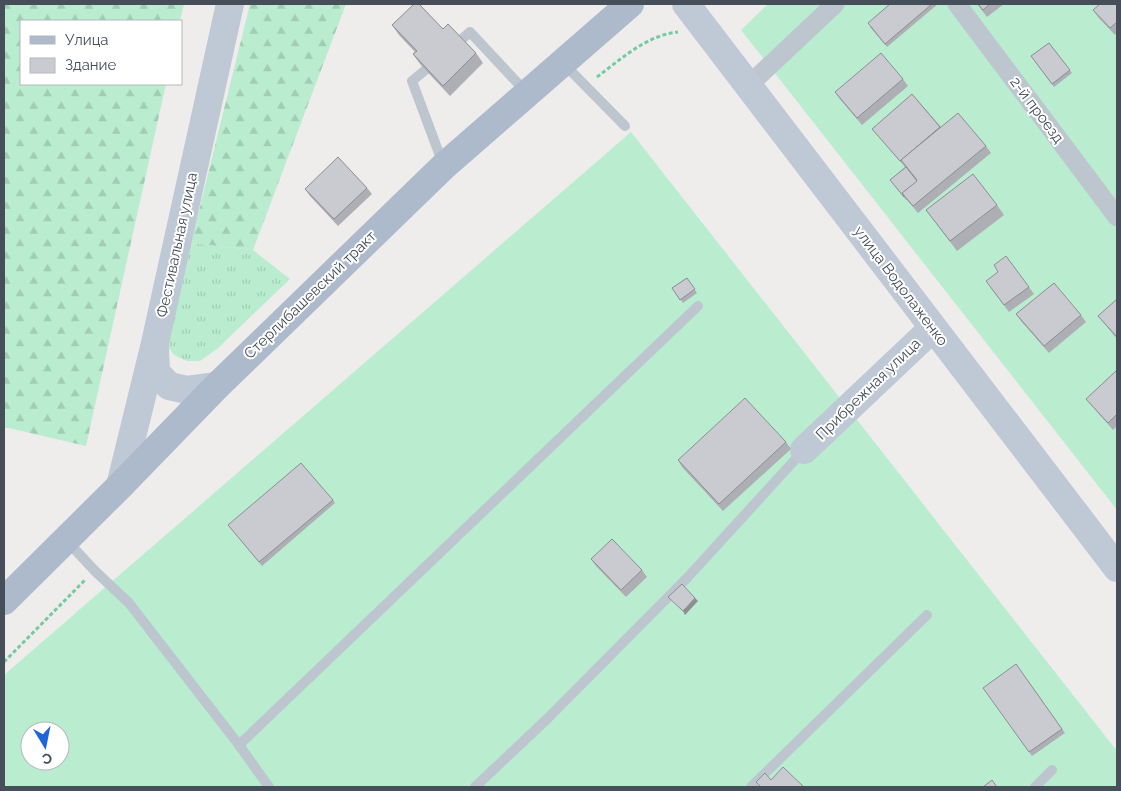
<svg xmlns="http://www.w3.org/2000/svg" width="1121" height="791" font-family="Raleway,sans-serif">
<defs>
<pattern id="grass-tufts" width="24" height="20" patternUnits="userSpaceOnUse" patternTransform="scale(1.25)"><rect width="24" height="20" fill="#baedd0"/><path d="M3 7l-1-3M5 7V3M7 7l1-3M15 17l-1-3M17 17v-4M19 17l1-3" fill="none" stroke="#a1cdb5"/></pattern>
<pattern id="forest-firs" width="22" height="20" patternUnits="userSpaceOnUse" patternTransform="scale(1.25)"><rect width="22" height="20" fill="#baedd0"/><path d="M5 1l3.5 6h-7zM16 11l3.5 6h-7z" fill="#a1cdb5"/></pattern>
</defs>
<rect width="100%" height="100%" fill="#efecec"/>
<polygon fill="url(#grass-tufts)" points="191,243 253,250 290,279 217,349 200,361 187,361 174,355 166,344"/>
<g fill="url(#forest-firs)">
<polygon points="4,4 184,4 180,21 21,21 21,84 166,84 86,446 4,427"/>
<polygon points="250,4 346,4 253,250 191,243"/>
</g>
<g fill="#baedd0" fill-rule="evenodd">
<polygon points="768,4 1117,4 1117,510 741,30"/>
<path d="M631,132l486,619v36h-1113v-112zM30,731h30v30h-30z"/>
</g>
<g fill="none" stroke-linecap="round" stroke-linejoin="round">
<g stroke="#73caa3" stroke-width="3" stroke-dasharray="4 2.5" stroke-linecap="butt">
<path d="M597,77c24,-18 50,-42 81,-45"/>
<polyline points="4,662 85,580"/>
</g>
<g stroke="#bdc6ce" stroke-width="10">
<polyline points="452,48 470,32 526,92"/>
<polyline points="435,62 412,81 443,164"/>
<polyline points="563,63 625,126"/>
<polyline points="67,541 95,571 129,603 239,745 269,787"/>
<polyline points="239,745 698,306"/>
<polyline points="475,787 547,719 687,578 804,450"/>
<polyline points="751,787 927,615"/>
<polyline points="1035,787 1052,770"/>
</g>
<g stroke="#bdc6ce" stroke-width="19">
<polyline points="957,4 1117,217"/>
<polyline points="749,85 835,4"/>
</g>
<g stroke="#bfc8d5" stroke-width="28">
<polyline points="686,4 1117,568"/>
<polyline points="155,349 156,372 169,386 187,390 217,386"/>
<polyline points="804,450 933,328"/>
<polyline points="120,486 155,343 230,4"/>
</g>
<polyline stroke="#acbacb" stroke-width="28" points="4,601 120,486 217,386 444,166 630,4"/>
</g>
<g fill="#adafb4">
<polygon points="890,4 938,4 887,47 870,27"/>
<polygon points="977,4 1004,4 987,17"/>
<polygon points="1117,4 1117,33 1115,35 1098,17 1093,10"/>
<polygon points="392,25 443,29 476,53 483,63 450,96 420,64 413,54 415,52 399,35"/>
<polygon points="1049,43 1072,73 1054,87 1031,56"/>
<polygon points="903,79 908,86 862,125 839,98 835,92"/>
<polygon points="912,94 941,127 986,146 991,153 918,213 907,200 906,200 890,180 905,167 872,129"/>
<polygon points="367,188 372,194 338,226 310,196 305,189"/>
<polygon points="997,205 1004,215 957,251 926,210"/>
<polygon points="687,278 697,293 683,303 672,288"/>
<polygon points="1029,287 1034,294 1009,312 991,288"/>
<polygon points="1117,299 1117,339 1103,322 1098,316"/>
<polygon points="1016,314 1081,315 1086,322 1049,353 1021,321"/>
<polygon points="1117,370 1117,426 1113,430 1091,405 1086,399"/>
<polygon points="786,442 791,449 723,511 682,467 678,460"/>
<polygon points="333,500 335,503 262,566 228,525"/>
<polygon points="591,559 642,570 647,577 626,597 596,566"/>
<polygon points="1016,664 1065,733 1032,756 986,691"/>
</g>
<polygon fill="#8d8e92" points="695,598 698,601 685,615 683,611"/>
<g fill="#c9cbd1" stroke="#8d8e92">
<polygon points="414,4 419,4 443,29 448,24 476,53 443,86 413,54 417,51 392,25"/>
<polygon points="890,4 932,4 885,44 868,23"/>
<polygon points="978,4 990,4 983,10"/>
<polygon points="1100,4 1117,4 1117,22 1110,28 1093,10"/>
<polygon points="1049,43 1070,70 1052,84 1031,56"/>
<polygon points="881,53 903,79 857,118 835,92"/>
<polygon points="912,94 940,127 900,161 872,129"/>
<polygon points="958,113 986,146 913,206 902,193 917,180 901,160"/>
<polygon points="338,157 367,188 334,219 305,189"/>
<polygon points="906,167 917,181 902,193 904,196 904,197 890,180"/>
<polygon points="973,174 997,205 950,241 926,210"/>
<polygon points="1006,256 1029,287 1004,305 986,281 998,272 994,265"/>
<polygon points="687,278 695,289 680,300 672,288"/>
<polygon points="1054,283 1081,315 1044,346 1016,314"/>
<polygon points="1117,299 1117,337 1098,316"/>
<polygon points="1117,370 1117,414 1108,423 1086,399"/>
<polygon points="745,398 786,442 719,504 678,460"/>
<polygon points="301,463 333,500 259,562 228,525"/>
<polygon points="612,539 642,570 621,590 591,559"/>
<polygon points="682,584 695,598 683,611 668,597"/>
<polygon points="1016,664 1062,729 1029,752 983,688"/>
<polygon points="783,767 804,787 761,787 756,782 765,773 771,780"/>
<polygon points="992,780 997,787 983,787"/>
</g>
<g text-anchor="middle" dominant-baseline="central" stroke-width="4" stroke-linejoin="round" paint-order="stroke">
<g font-size="15" fill="#454e59" stroke="#fff">
<text transform="translate(1037 110) rotate(53)">2-й проезд</text>
<text transform="translate(177 245) rotate(-78)">Фестивальная улица</text>
<text transform="translate(901 286) rotate(53)">улица Водолаженко</text>
<text transform="translate(310 295) rotate(-44)">Стерлибашевский тракт</text>
<text transform="translate(868 389) rotate(-44)">Прибрежная улица</text>
</g>
</g>
<rect width="1121" height="791" fill="none" stroke="#454e59" stroke-width="10"/>
<rect x="20" y="20" width="162" height="65" fill="#ffffff" stroke="#b5b8bd"/>
<rect x="30" y="36" width="25" height="8" fill="#acbacb" stroke="#b5b8bd"/>
<text x="65" y="45" font-size="15" fill="#454e59">Улица</text>
<rect x="30" y="58" width="25" height="15" fill="#c9cbd1" stroke="#b5b8bd"/>
<text x="65" y="70" font-size="15" fill="#454e59">Здание</text>
<g transform="translate(45 746) rotate(170)"><circle r="24" fill="#ffffff" stroke="#b5b8bd"/>
<path d="M0-4L9 19L0 12L-9 19Z" fill="#1d65d8"/>
<text y="-8" font-size="14" font-weight="bold" text-anchor="middle" fill="#454e59">С</text>
</g>
</svg>
